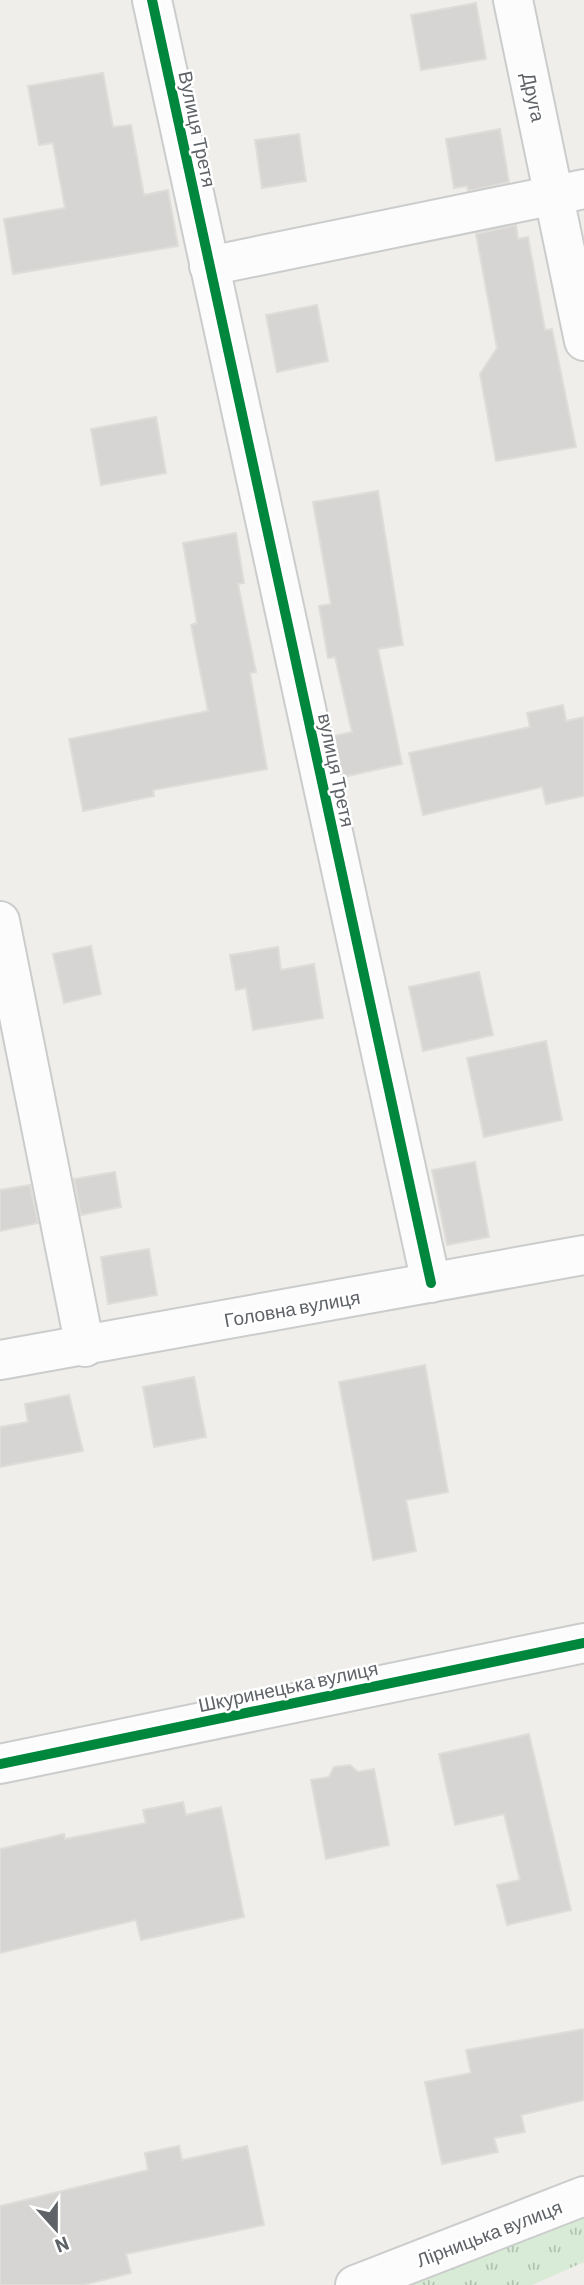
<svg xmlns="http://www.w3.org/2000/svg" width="584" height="2285" font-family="Barlow,sans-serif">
<defs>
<pattern id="grass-tufts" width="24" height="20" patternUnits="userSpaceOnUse" patternTransform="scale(1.75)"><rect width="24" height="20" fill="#d8ebd6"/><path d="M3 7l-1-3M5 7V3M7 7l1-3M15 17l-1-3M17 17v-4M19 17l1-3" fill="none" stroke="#b2c2b1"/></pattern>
</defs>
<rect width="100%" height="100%" fill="#efeeea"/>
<polygon fill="url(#grass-tufts)" points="584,2196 584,2262 532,2285 355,2285"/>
<g fill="#d6d5d3" stroke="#deddd9" stroke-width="2">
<polygon points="476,3 486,59 421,70 411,15"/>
<polygon points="103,73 113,127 131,125 144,195 168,190 178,246 13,274 4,219 65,208 53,143 39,145 28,86"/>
<polygon points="500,129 509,182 468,191 467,186 454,188 446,139"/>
<polygon points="299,134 306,181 262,188 255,140"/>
<polygon points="516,225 518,239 528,237 545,330 552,329 576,447 496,461 480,374 497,348 476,234"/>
<polygon points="317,305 328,361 277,372 266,315"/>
<polygon points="156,417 166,473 101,485 91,429"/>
<polygon points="378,491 403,645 378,649 402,764 343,777 334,736 352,732 335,657 328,658 319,606 331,604 313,502"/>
<polygon points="236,533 244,583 238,584 256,672 250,673 267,769 153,790 154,796 83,811 69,739 208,711 191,625 197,623 183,543"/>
<polygon points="563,705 566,721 584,717 584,796 546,804 542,787 423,815 409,753 530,727 527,713"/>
<polygon points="91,946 101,994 64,1003 53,954"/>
<polygon points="278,947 281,970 314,964 323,1018 253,1030 246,988 236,990 230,955"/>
<polygon points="479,972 493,1035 423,1051 409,987"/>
<polygon points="546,1041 562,1120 484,1137 467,1058"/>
<polygon points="475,1162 489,1237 447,1245 432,1170"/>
<polygon points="115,1172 121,1207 81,1215 74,1179"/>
<polygon points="30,1185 38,1223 0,1231 0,1190"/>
<polygon points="149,1249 157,1295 108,1304 101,1257"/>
<polygon points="425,1365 448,1492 406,1500 416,1551 373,1560 339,1382"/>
<polygon points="194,1377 206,1437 154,1447 143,1387"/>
<polygon points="69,1395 83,1451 0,1467 0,1427 28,1422 25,1404"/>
<polygon points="529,1734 571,1910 507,1925 497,1885 520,1880 504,1814 455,1825 439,1754"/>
<polygon points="350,1765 358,1772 374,1769 389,1845 326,1859 311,1780 329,1777 334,1767"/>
<polygon points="183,1802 186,1815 221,1807 244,1917 141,1940 136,1920 0,1953 0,1849 64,1834 65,1839 146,1823 143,1810"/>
<polygon points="584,2029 584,2100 521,2115 525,2132 494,2138 498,2152 442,2164 425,2082 471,2073 466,2050"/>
<polygon points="179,2146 182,2160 247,2146 264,2225 126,2254 131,2273 83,2285 0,2285 0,2206 148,2170 145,2153"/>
</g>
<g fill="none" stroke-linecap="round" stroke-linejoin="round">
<defs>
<g id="minor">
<polyline points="152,0 431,1283"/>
<polyline points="513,0 584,341"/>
<polyline points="209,266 584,189"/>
<polyline points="0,921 85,1347"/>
<polyline points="0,1360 584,1255"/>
<polyline points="0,1764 584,1643"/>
<polyline points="355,2285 584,2196"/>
</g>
</defs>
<use href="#minor" stroke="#cbcccc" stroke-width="42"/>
<use href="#minor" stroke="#fdfcfc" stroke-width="38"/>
<defs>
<g id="cycleway">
<polyline points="152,0 431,1283"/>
<polyline points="0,1764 584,1643"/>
</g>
</defs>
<use href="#cycleway" stroke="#fff" stroke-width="15"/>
<use href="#cycleway" stroke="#00873e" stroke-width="10"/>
</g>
<g text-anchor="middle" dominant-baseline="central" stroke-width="5" stroke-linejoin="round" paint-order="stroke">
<g font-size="19" fill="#5f6368" stroke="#fff">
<text transform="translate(534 97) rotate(78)">Друга</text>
<text transform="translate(198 129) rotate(78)">Вулиця Третя</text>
<text transform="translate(337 770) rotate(78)">вулиця Третя</text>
<text transform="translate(292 1308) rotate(-10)">Головна вулиця</text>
<text transform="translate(288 1686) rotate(-12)">Шкуринецька вулиця</text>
<text transform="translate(489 2233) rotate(-21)">Лірницька вулиця</text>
</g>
</g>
<g transform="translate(56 2229) rotate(159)" stroke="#ffffff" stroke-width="5" paint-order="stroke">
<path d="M0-5L12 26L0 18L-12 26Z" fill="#5f6368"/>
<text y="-10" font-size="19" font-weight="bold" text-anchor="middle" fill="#5f6368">N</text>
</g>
</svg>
